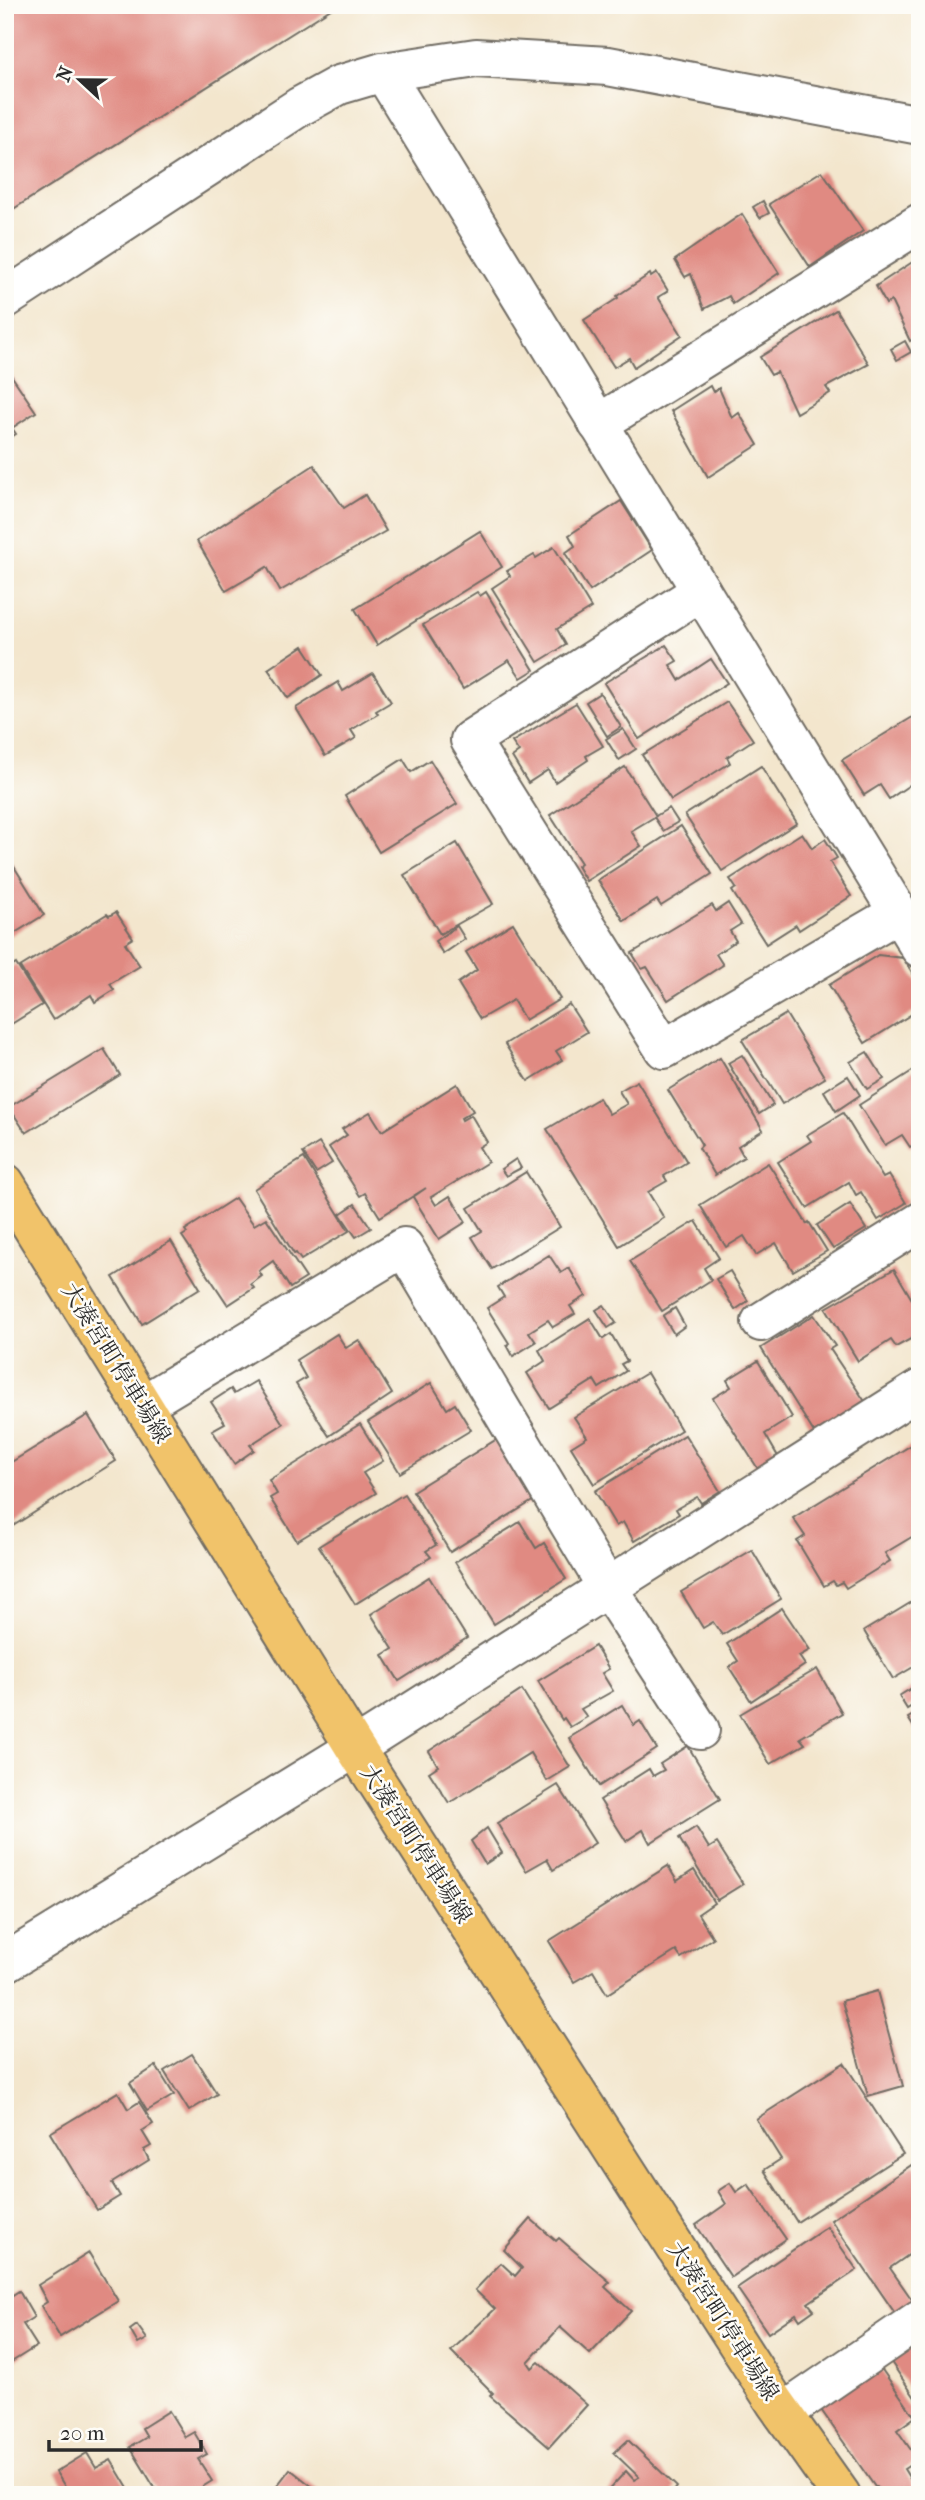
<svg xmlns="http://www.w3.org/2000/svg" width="925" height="2500" font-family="'IM FELL French Canon','Noto Serif JP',serif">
<rect width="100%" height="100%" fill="#fdfcf7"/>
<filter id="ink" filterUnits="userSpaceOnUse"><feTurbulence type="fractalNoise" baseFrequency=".0143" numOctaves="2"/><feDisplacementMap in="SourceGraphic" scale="14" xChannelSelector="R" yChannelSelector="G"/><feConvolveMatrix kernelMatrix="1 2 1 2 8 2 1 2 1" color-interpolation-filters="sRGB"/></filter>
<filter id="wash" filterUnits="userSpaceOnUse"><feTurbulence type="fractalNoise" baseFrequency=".00686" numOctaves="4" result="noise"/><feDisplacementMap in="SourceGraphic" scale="28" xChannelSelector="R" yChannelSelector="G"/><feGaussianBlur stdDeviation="1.57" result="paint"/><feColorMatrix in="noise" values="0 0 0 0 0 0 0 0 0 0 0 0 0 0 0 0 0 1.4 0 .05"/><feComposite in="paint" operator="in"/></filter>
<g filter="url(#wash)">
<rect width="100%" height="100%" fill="#f3e6cd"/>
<g id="blocks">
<g fill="#e08a82">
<polygon points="5,5 337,5 10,211 5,203"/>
<polygon points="822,171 863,231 810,267 769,204"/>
<polygon points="763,201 769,213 760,218 753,207"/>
<polygon points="742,214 779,273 733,304 729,296 704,309 691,274 685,277 675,260"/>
<polygon points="920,257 920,335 910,341 891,301 886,304 876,286"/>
<polygon points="657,273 668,291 658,297 682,335 634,367 629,358 614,367 584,320 618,298 617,296 650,274 651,277"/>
<polygon points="836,310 869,364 826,387 830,393 796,413 777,372 771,375 760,357"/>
<polygon points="905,341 911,352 897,360 891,349"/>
<polygon points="5,366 36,412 12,428 16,434 5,441"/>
<polygon points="710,386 713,392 719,388 732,418 739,413 758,445 708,477 671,411"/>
<polygon points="314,465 344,508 365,495 386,531 280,591 267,567 226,591 197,541"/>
<polygon points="621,501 652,550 590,591 565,553 575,546 569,535"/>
<polygon points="480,531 502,567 377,645 355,609"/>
<polygon points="554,547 591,608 557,629 566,645 538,662 492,588 510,576 507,571 534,555 536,558"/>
<polygon points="477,592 480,596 486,592 534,670 521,678 509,660 463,689 423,625"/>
<polygon points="666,645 677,661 670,665 679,680 711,659 727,683 639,739 604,683"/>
<polygon points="303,646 322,675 288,698 268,669"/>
<polygon points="373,673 391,702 376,711 378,714 351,730 356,738 325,756 296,708 338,682 343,691"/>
<polygon points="600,693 621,727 607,736 586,702"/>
<polygon points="727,702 753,740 727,757 730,763 671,800 642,755"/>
<polygon points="576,703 603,746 586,756 588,760 555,782 548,770 528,783 512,757 519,752 512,742"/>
<polygon points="916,715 920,721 920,790 917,792 911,784 889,799 880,785 864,795 842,760"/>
<polygon points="623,729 636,749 619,760 606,739"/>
<polygon points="403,759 411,772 430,760 457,804 379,852 345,796"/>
<polygon points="761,766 797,823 722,871 685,815"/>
<polygon points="625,767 656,816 631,831 641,846 586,881 577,866 581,863 550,815"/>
<polygon points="669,808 678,822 663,831 654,817"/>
<polygon points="681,826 712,874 661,906 657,900 624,921 598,880"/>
<polygon points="802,833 812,848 825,839 837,858 830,862 851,896 799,930 796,925 766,944 732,891 736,888 730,879"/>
<polygon points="457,843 493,904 440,934 404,875"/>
<polygon points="5,852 44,915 5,939"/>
<polygon points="728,903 741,924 730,931 736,941 716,954 723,965 668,1000 647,967 642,969 632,953 712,905 716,911"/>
<polygon points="116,912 133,938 125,943 140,966 110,984 114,990 95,1002 91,995 53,1020 20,967 107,914 109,916"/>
<polygon points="513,923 560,999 525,1020 513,1000 480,1019 458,983 477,970 466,952"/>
<polygon points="457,926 465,939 443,954 435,941"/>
<polygon points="878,955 903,958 920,985 920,1009 865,1043 829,985"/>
<polygon points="16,964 42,1005 5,1028 5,971"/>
<polygon points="569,1004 587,1032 556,1051 562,1060 528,1081 505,1044"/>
<polygon points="786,1014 825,1078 782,1104 742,1040"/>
<polygon points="104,1049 120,1075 26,1133 9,1107"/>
<polygon points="867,1052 884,1079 867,1089 850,1062"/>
<polygon points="742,1055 773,1105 759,1114 728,1063"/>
<polygon points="720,1058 763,1130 738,1146 744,1157 715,1175 699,1148 702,1145 668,1090"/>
<polygon points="920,1066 920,1141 910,1147 902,1135 885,1145 859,1105"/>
<polygon points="848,1076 860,1095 836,1111 824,1091"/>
<polygon points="637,1081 687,1162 664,1176 667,1181 648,1192 664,1218 619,1246 547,1129 599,1098 609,1114 627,1104 619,1091"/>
<polygon points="457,1084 473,1111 461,1118 462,1120 471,1115 487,1142 479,1147 488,1162 431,1197 436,1205 450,1196 466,1222 439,1239 413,1197 426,1188 380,1217 365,1193 360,1196 329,1147 347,1135 342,1129 370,1112 382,1131"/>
<polygon points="843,1113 883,1178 889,1175 906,1203 878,1220 861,1192 856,1195 849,1182 807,1208 778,1162 811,1141 807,1135"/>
<polygon points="319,1143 332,1163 316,1173 303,1153"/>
<polygon points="304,1158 349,1231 301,1260 296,1253 294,1254 254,1189"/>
<polygon points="516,1159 521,1168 506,1176 501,1169"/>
<polygon points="768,1163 807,1224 809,1222 827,1251 793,1271 776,1243 756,1255 744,1236 726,1247 700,1205"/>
<polygon points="526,1172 560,1227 492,1269 472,1237 482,1231 468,1208"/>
<polygon points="235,1198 254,1225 266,1218 306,1278 290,1288 273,1261 259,1271 262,1276 251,1284 254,1288 228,1305 182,1236 187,1233 185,1230"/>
<polygon points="355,1204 371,1228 356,1237 340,1214"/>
<polygon points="850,1204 866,1229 833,1249 817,1225"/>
<polygon points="696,1221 719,1258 704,1268 711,1280 662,1311 630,1261"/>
<polygon points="171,1241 200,1288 142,1324 113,1277"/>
<polygon points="549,1255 561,1273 569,1268 586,1296 570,1306 575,1314 553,1327 548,1320 529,1332 536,1342 513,1356 507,1345 509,1343 487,1308 504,1297 498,1287"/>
<polygon points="894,1269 920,1313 920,1334 896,1347 891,1340 858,1361 826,1308"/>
<polygon points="730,1271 748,1301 735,1310 716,1279"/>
<polygon points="604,1305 616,1323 608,1328 596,1310"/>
<polygon points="675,1308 685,1326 674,1334 663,1316"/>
<polygon points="814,1315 835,1346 830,1349 872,1412 818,1439 761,1348"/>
<polygon points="590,1318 603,1339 611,1334 627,1361 621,1364 626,1371 599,1388 594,1380 549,1408 527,1373 545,1361 539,1350"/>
<polygon points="337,1334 346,1348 359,1340 392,1394 329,1436 296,1384 306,1378 296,1360"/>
<polygon points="758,1361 792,1417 765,1434 780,1460 760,1472 713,1398 731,1387 727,1380"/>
<polygon points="647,1373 681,1430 594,1484 571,1447 587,1437 574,1417"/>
<polygon points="256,1381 283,1424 250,1445 254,1450 234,1464 212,1430 225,1423 211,1402 231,1389 234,1394"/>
<polygon points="431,1383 447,1409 455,1404 471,1430 400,1473 368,1422"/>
<polygon points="88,1415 116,1461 5,1531 5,1466"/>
<polygon points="360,1424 383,1461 363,1473 376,1493 297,1541 270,1498 277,1494 269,1480"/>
<polygon points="685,1435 720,1491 701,1503 697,1497 676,1509 679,1514 634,1541 623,1522 616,1526 595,1491"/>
<polygon points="502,1436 539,1497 450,1552 413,1491"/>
<polygon points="918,1441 920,1532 885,1553 890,1561 846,1588 842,1582 836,1585 833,1581 824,1586 797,1541 805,1536 793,1518"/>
<polygon points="404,1494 436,1545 426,1551 431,1557 355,1604 319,1546"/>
<polygon points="520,1522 536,1548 544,1543 566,1579 494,1624 455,1562"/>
<polygon points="752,1550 781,1599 722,1635 713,1622 703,1628 681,1592"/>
<polygon points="429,1577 467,1638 399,1681 383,1655 393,1649 371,1614"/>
<polygon points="920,1597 920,1663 893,1679 864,1631"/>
<polygon points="782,1608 810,1650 799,1656 805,1665 751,1701 729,1667 738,1661 727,1644"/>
<polygon points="595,1646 609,1669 602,1673 613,1691 581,1709 587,1717 570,1727 564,1718 562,1720 538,1681"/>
<polygon points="817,1669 842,1713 800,1738 805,1744 770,1764 740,1714"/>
<polygon points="915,1686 920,1695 920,1701 907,1709 899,1696"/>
<polygon points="522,1690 570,1767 547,1781 530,1753 449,1803 429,1772 438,1766 429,1751"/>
<polygon points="622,1705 634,1725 640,1721 657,1749 599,1786 569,1738"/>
<polygon points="920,1711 920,1737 908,1718"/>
<polygon points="688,1746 720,1799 650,1843 643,1830 626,1841 600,1800 649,1769 653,1776 664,1770 660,1764"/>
<polygon points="558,1785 595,1843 553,1870 547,1859 526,1871 497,1823"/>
<polygon points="696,1827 709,1848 717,1843 743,1884 717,1900 679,1838"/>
<polygon points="487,1828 502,1853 485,1864 471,1841"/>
<polygon points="668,1866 677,1881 694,1870 714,1903 698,1914 713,1938 681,1958 676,1951 607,1994 593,1971 574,1982 549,1941"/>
<polygon points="877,1991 903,2086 868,2096 842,2001"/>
<polygon points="192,2054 217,2094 189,2111 164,2071"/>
<polygon points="844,2063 903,2154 797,2222 764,2170 781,2159 756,2119"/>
<polygon points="156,2066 174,2095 147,2111 130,2083"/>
<polygon points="118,2092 128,2109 139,2102 153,2124 142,2131 151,2146 144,2150 149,2160 112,2183 120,2196 97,2210 50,2133"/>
<polygon points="913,2164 920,2174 920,2247 890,2268 915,2304 897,2316 831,2220"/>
<polygon points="730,2183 736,2192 748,2184 786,2239 731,2277 696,2225 726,2204 718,2191"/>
<polygon points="531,2219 556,2241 559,2238 610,2282 605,2287 631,2311 590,2354 560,2327 528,2362 532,2368 539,2362 587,2405 549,2447 490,2396 493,2393 451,2351 495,2309 475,2290 501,2263 515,2276 522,2268 504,2250"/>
<polygon points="827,2227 857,2270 808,2303 814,2310 800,2320 796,2314 768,2333 737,2288"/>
<polygon points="89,2253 118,2301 60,2337 41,2306 47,2302 38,2285"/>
<polygon points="19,2291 34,2317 23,2324 37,2346 5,2366 5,2300"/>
<polygon points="137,2325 147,2339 138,2344 130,2330"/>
<polygon points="920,2342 920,2405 891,2362"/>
<polygon points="878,2364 915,2417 897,2430 918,2460 904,2469 920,2495 882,2495 877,2487 875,2487 817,2404"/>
<polygon points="169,2411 185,2437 194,2432 207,2454 198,2459 212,2481 189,2495 159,2495 130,2447 147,2437 142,2428"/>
<polygon points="628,2440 677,2487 674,2491 678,2495 604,2495 626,2471 634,2480 639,2477 614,2453"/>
<polygon points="87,2453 96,2468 111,2460 132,2495 70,2495 56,2472"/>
<polygon points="290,2469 323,2495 270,2495"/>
</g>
</g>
</g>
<g filter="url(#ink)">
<use href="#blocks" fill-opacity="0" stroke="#716c64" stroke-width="2"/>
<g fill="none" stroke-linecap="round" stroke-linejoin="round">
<defs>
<g id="minor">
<polyline points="383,72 920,948"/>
<polyline points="5,299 299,107 339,85 383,72 476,58 608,66 920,125"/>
<polyline points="598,424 920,223"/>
<polyline points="701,591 470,740 664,1049 898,913"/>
<polyline points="761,1322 920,1222"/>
<polyline points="142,1405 404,1247 607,1587 700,1730"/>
<polyline points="5,1963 355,1748 920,1389"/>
<polyline points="783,2413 920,2319"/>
</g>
<polyline id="major" points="5,1183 355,1748 775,2402 841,2495"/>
</defs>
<use href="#minor" stroke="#716c64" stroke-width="42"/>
<use href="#major" stroke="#716c64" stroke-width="42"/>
<use href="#minor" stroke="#fff" stroke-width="38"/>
<use href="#major" stroke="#f1c36a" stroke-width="38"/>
</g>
</g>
<g text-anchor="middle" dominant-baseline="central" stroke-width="5" stroke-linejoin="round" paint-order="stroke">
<g font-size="23" fill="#2b2b2b" stroke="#fdfcf7">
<text transform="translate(116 1363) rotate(58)">大湊宮町停車場線</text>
<text transform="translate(416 1844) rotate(57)">大湊宮町停車場線</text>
<text transform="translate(723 2321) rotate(57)">大湊宮町停車場線</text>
</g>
</g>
<rect width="925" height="2500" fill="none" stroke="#fdfcf7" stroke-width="28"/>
<g transform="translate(80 80) rotate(292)" stroke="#fdfcf7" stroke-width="5" paint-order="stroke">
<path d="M0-5L12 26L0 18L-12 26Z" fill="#2b2b2b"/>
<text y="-10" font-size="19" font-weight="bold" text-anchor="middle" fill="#2b2b2b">N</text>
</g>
<path d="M49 2440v10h152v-10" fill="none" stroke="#2b2b2b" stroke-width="3.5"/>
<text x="60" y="2440" font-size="21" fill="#2b2b2b" stroke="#fdfcf7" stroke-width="5" paint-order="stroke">20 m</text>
</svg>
